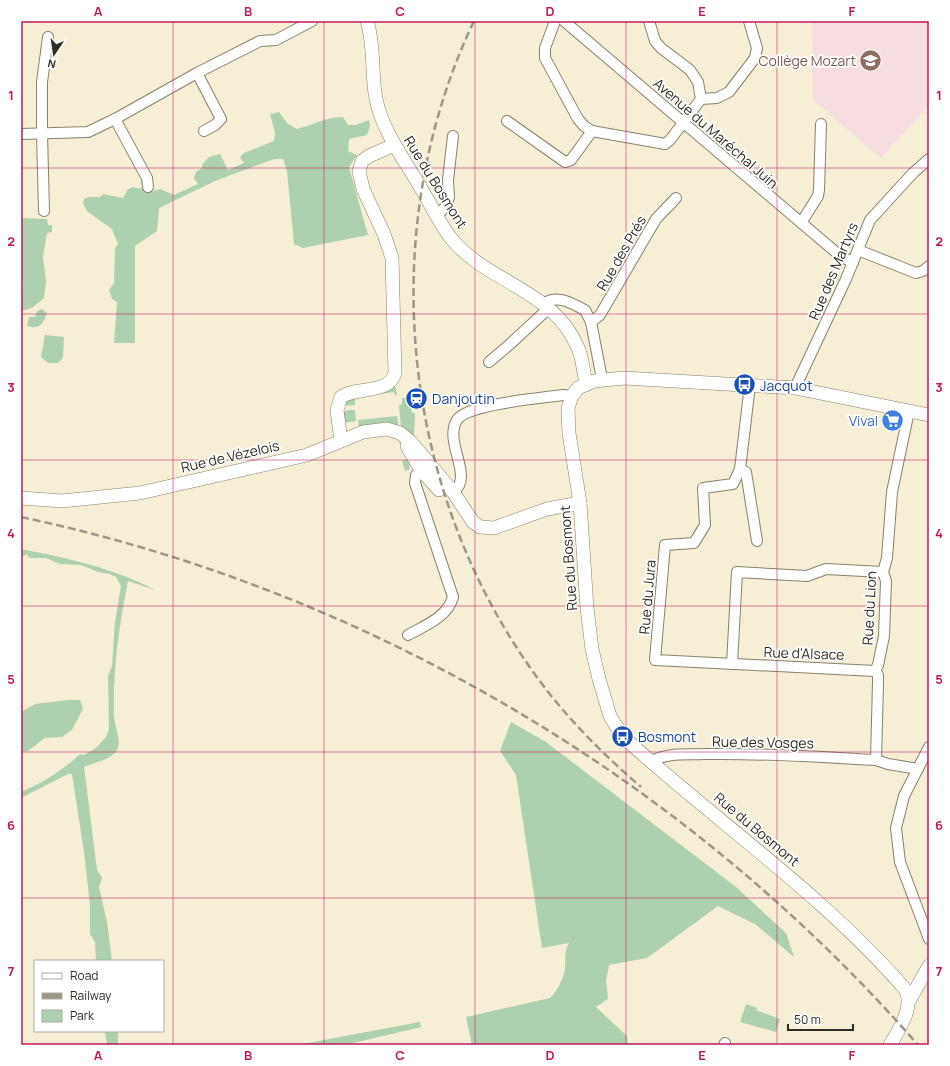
<svg xmlns="http://www.w3.org/2000/svg" width="950" height="1066" font-family="Manrope,sans-serif">
<rect width="100%" height="100%" fill="#f6efd6"/>
<polygon fill="#f8dde0" points="812,21 929,21 929,105 881,158 813,100"/>
<g fill="#add0af">
<path d="M279,112l9,12 9,5c16,-4 29,-12 46,-12l5,8h8l13,-5 1,6 -3,9 -18,4 -1,12 9,4 -8,12 19,68 -65,13 -9,-4 -7,-73 -4,-12h-9l-59,22 -56,27 -2,23 -22,15v97h-21l3,-41 -5,-3 -3,-9 5,-7 1,-35 3,-4 -6,-15 -24,-17 -5,-8 1,-5 5,-2h11l3,-3 20,4 5,-9 5,-2c7,3 14,-1 20,4l7,-2 14,6 24,-11 -4,-6 2,-6 6,-4v-3l7,-8 11,-3 8,16 16,-7 -4,-6 4,-4 30,-12 1,-8 -5,-19z"/>
<polygon points="21,218 47,219 48,225 52,225 52,232 47,233 43,257 46,281 44,298 32,308 21,311 23,283 21,281"/>
<path d="M42,309l5,4c-4,11 -7,17 -20,13l2,-9h6l2,-6z"/>
<polygon points="45,335 64,337 63,358 58,363 48,363 41,357"/>
<path d="M395,384l2,11h-2l-1,-3 -39,5v8l-13,1c6,-18 38,-10 53,-22z"/>
<polygon points="402,398 406,398 406,402 410,402 412,413 415,413 414,438 401,427 399,406 402,404"/>
<polygon points="349,410 355,410 356,421 343,423 342,412"/>
<polygon points="397,416 399,429 359,428 358,420"/>
<polygon points="407,459 410,463 409,470 405,471 402,461"/>
<path d="M21,549c46,9 92,19 134,41l-27,-9c-9,46 -15,86 -14,134 0,12 10,28 1,38 -7,7 -22,10 -31,14l13,103 5,8 -3,9 8,35 5,39h-16l-1,-19 -5,-8v-29l-6,-53 -12,-78h-4l-47,24v-6c23,-10 41,-21 59,-38l4,1 12,-7 10,-11 3,-8 -1,-53 4,-10 3,-44 6,-36 -5,-9 -6,-3 -12,-2 -17,-7 -21,-1 -14,-6h-16l-4,-4 -5,5z"/>
<polygon points="68,700 80,700 83,709 72,730 62,737 45,738 28,751 21,752 21,712 35,704"/>
<path d="M511,722l35,20 190,145 50,46 8,24 -39,-33 -37,-18 -71,52 -38,7 -3,16 2,18 -12,8 31,29 1,9h-156l-6,-28 84,-19c7,-6 14,-21 15,-29 1,-10 -1,-17 4,-26l-27,5 -26,-173 -16,-24z"/>
<polygon points="746,1004 757,1008 756,1010 780,1019 776,1032 740,1022"/>
<polygon points="420,1022 421,1027 345,1045 297,1045"/>
<polygon points="105,1031 118,1031 118,1045 107,1045"/>
</g>
<g fill="none" stroke-linecap="round" stroke-linejoin="round">
<defs>
<g id="minor">
<polyline points="555,21 545,48 545,58 578,119 584,126 592,131 665,144 670,140 701,99 717,98 729,92 755,58 757,48 749,21"/>
<polyline points="564,21 838,254 853,263"/>
<polyline points="649,21 655,41 661,48 690,70 698,82 701,99"/>
<polyline points="197,73 221,119 215,125 204,131"/>
<polyline points="115,119 147,178 148,187"/>
<polyline points="507,121 565,162 571,160 592,131"/>
<polyline points="21,134 88,132 115,119 197,73 260,41 276,40 312,21"/>
<polyline points="44,211 42,133 42,82 48,37"/>
<polyline points="437,216 446,206 449,197 448,180 453,136"/>
<polyline points="801,223 818,196 819,190 821,124"/>
<polyline points="858,250 916,273 923,271 929,266"/>
<path d="M543,304c15,-10 28,-1 42,6l6,12 11,57"/>
<polyline points="591,322 600,315 656,219 676,198"/>
<polyline points="489,362 509,345 549,308"/>
<polyline points="750,385 740,469 746,472 757,541"/>
<polyline points="795,388 846,279 870,220 913,173 929,159"/>
<polyline points="740,469 733,484 703,488 705,525 694,543 665,545 655,660 875,671"/>
<path d="M453,492c22,-15 -10,-50 4,-72 10,-16 86,-22 106,-25l9,1"/>
<path d="M408,635c16,-9 40,-18 45,-38l-38,-114 1,-8 10,-9"/>
<polyline points="732,664 737,572 807,576 826,569 883,572"/>
<polyline points="875,671 878,665 884,636 886,581 883,572 887,558 892,492 909,411"/>
<polyline points="875,671 878,675 878,682 876,760"/>
<polyline points="929,747 904,796 896,828 900,862 929,939"/>
<path d="M651,762c15,-10 37,-7 54,-8 57,-1 114,3 171,6l12,4 30,5"/>
<polyline points="724,1045 725,1043"/>
</g>
<g id="tertiary">
<path d="M367,21c8,25 4,53 9,78 7,34 29,61 46,91 9,15 17,32 28,47 36,46 104,52 128,111 5,11 5,23 8,35"/>
<path d="M341,441l-4,-31 4,-13c15,-11 48,-2 54,-24l-3,-115 -8,-24 -21,-45 -4,-18 3,-10 7,-5 25,-11"/>
<polyline points="407,446 421,470 439,490"/>
<polyline points="21,498 62,501 140,493 307,455 363,432 387,429 400,433 411,442 453,492 473,522 480,527 494,528 547,509 580,503"/>
<polyline points="909,1001 929,966"/>
<path d="M890,1045c9,-15 25,-39 15,-56 -81,-93 -184,-164 -275,-246l-14,-17 -6,-10 -11,-37 -7,-30 -5,-41 -7,-105 -11,-70 -1,-25 4,-12 6,-8 16,-7 30,-3 171,10 134,27"/>
</g>
</defs>
<use href="#minor" stroke="#87816a" stroke-width="12"/>
<use href="#tertiary" stroke="#87816a" stroke-width="14"/>
<use href="#minor" stroke="#fff" stroke-width="10"/>
<use href="#tertiary" stroke="#fff" stroke-width="13"/>
<g stroke="#9c9785" stroke-width="2.5" stroke-dasharray="8 4" stroke-linecap="butt">
<path d="M474,21c-98,205 -75,459 55,645 31,45 70,85 112,121"/>
<path d="M21,517c346,73 665,262 897,528"/>
</g>
</g>
<path fill="none" stroke="#c2185b" stroke-width="1" stroke-opacity="0.55" d="M173,21v1024M324,21v1024M475,21v1024M626,21v1024M777,21v1024M21,168h908M21,314h908M21,460h908M21,606h908M21,752h908M21,898h908"/>
<defs>
<symbol id="school-disc" viewBox="-11 -11 22 22"><circle r="9.5" fill="#8d6e63" stroke="#fff"/><path d="M0-5L7-2L0 1L-7-2ZM-4 1L0 2.5L4 1V4Q0 6-4 4Z" fill="#fff"/></symbol>
<symbol id="bus-disc" viewBox="-11 -11 22 22"><circle r="9.5" fill="#1a4fb4" stroke="#fff"/><path d="M-5-6H5V4H4V6H2V4H-2V6H-4V4H-5ZM-3.5-4V0h7V-4ZM-3.5 1.2v1.5H-2V1.2ZM2 1.2v1.5H3.5V1.2Z" fill="#fff"/></symbol>
<symbol id="station-disc" viewBox="-11 -11 22 22"><circle r="9.5" fill="#1a4fb4" stroke="#fff"/><path d="M-3-6H3Q5-6 5-4V2Q5 4 3 4L4.5 6H3L1.5 4h-3L-3 6H-4.5L-3 4Q-5 4-5 2V-4Q-5-6-3-6ZM-3.5-4v3h7v-3ZM-3.5 1v1.5H-2V1ZM2 1v1.5H3.5V1Z" fill="#fff"/></symbol>
<symbol id="supermarket-disc" viewBox="-11 -11 22 22"><circle r="9.5" fill="#3f7fe0" stroke="#fff"/><path d="M-6-5.5h2.5l.6 2H6L4.5 2H-2.5L-4.4-4H-6ZM-1.5 3.2a1.3 1.3 0 1 0 .1 0ZM3 3.2a1.3 1.3 0 1 0 .1 0Z" fill="#fff"/></symbol>
</defs>
<g fill-rule="evenodd">
<use href="#school-disc" x="858" y="48" width="25" height="25"/>
<use href="#bus-disc" x="732" y="372" width="25" height="25"/>
<use href="#station-disc" x="404" y="386" width="25" height="25"/>
<use href="#supermarket-disc" x="880" y="408" width="25" height="25"/>
<use href="#bus-disc" x="610" y="724" width="25" height="25"/>
</g>
<g text-anchor="middle" dominant-baseline="central" stroke-width="3.5" stroke-linejoin="round" paint-order="stroke">
<g font-size="14" fill="#785e54" stroke="#fff" text-anchor="end">
<text x="856" y="60">Collège Mozart</text>
</g>
<g font-size="14" fill="#2f2c23" stroke="#fff">
<text transform="translate(716 133) rotate(41)">Avenue du Maréchal Juin</text>
<text transform="translate(436 182) rotate(58)">Rue du Bosmont</text>
<text transform="translate(621 253) rotate(-60)">Rue des Prés</text>
<text transform="translate(833 271) rotate(-67)">Rue des Martyrs</text>
<text transform="translate(230 456) rotate(-13)">Rue de Vézelois</text>
<text transform="translate(568 558) rotate(-94)">Rue du Bosmont</text>
<text transform="translate(647 597) rotate(-85)">Rue du Jura</text>
<text transform="translate(869 608) rotate(-87)">Rue du Lion</text>
<text transform="translate(804 653) rotate(2)">Rue d'Alsace</text>
<text transform="translate(763 742) rotate(1)">Rue des Vosges</text>
<text transform="translate(757 829) rotate(40)">Rue du Bosmont</text>
</g>
<g font-size="14" fill="#164399" stroke="#fff" text-anchor="start">
<text x="760" y="385">Jacquot</text>
<text x="432" y="398">Danjoutin</text>
<text x="638" y="736">Bosmont</text>
</g>
<g font-size="14" fill="#366cbe" stroke="#fff" text-anchor="end">
<text x="878" y="420">Vival</text>
</g>
</g>
<rect width="950" height="1066" fill="none" stroke="#ffffff" stroke-width="44"/>
<rect x="34" y="960" width="130" height="72" fill="#ffffff" stroke="#acaba7"/>
<rect x="42" y="973" width="20" height="6" fill="#ffffff" stroke="#acaba7"/>
<text x="70" y="980" font-size="12" fill="#2f2c23">Road</text>
<rect x="42" y="993" width="20" height="6" fill="#9c9785" stroke="#acaba7"/>
<text x="70" y="1000" font-size="12" fill="#2f2c23">Railway</text>
<rect x="42" y="1010" width="20" height="12" fill="#add0af" stroke="#acaba7"/>
<text x="70" y="1020" font-size="12" fill="#2f2c23">Park</text>
<g transform="translate(54 54) rotate(193)" stroke="#ffffff" stroke-width="3" paint-order="stroke">
<path d="M0-3L7 15L0 10L-7 15Z" fill="#2f2c23"/>
<text y="-6" font-size="11" font-weight="bold" text-anchor="middle" fill="#2f2c23">N</text>
</g>
<path d="M788 1024v6h65v-6" fill="none" stroke="#2f2c23" stroke-width="2"/>
<text x="794" y="1024" font-size="12" fill="#2f2c23" stroke="#ffffff" stroke-width="3" paint-order="stroke">50 m</text>
<rect x="22" y="22" width="906" height="1022" fill="none" stroke="#c2185b" stroke-width="1.5"/>
<g font-size="13" text-anchor="middle" font-weight="bold" fill="#c2185b">
<text x="98" y="16">A</text>
<text x="248" y="16">B</text>
<text x="400" y="16">C</text>
<text x="550" y="16">D</text>
<text x="702" y="16">E</text>
<text x="852" y="16">F</text>
<text x="11" y="100">1</text>
<text x="939" y="100">1</text>
<text x="11" y="246">2</text>
<text x="939" y="246">2</text>
<text x="11" y="392">3</text>
<text x="939" y="392">3</text>
<text x="11" y="538">4</text>
<text x="939" y="538">4</text>
<text x="11" y="684">5</text>
<text x="939" y="684">5</text>
<text x="11" y="830">6</text>
<text x="939" y="830">6</text>
<text x="11" y="976">7</text>
<text x="939" y="976">7</text>
<text x="98" y="1060">A</text>
<text x="248" y="1060">B</text>
<text x="400" y="1060">C</text>
<text x="550" y="1060">D</text>
<text x="702" y="1060">E</text>
<text x="852" y="1060">F</text>
</g>
</svg>
